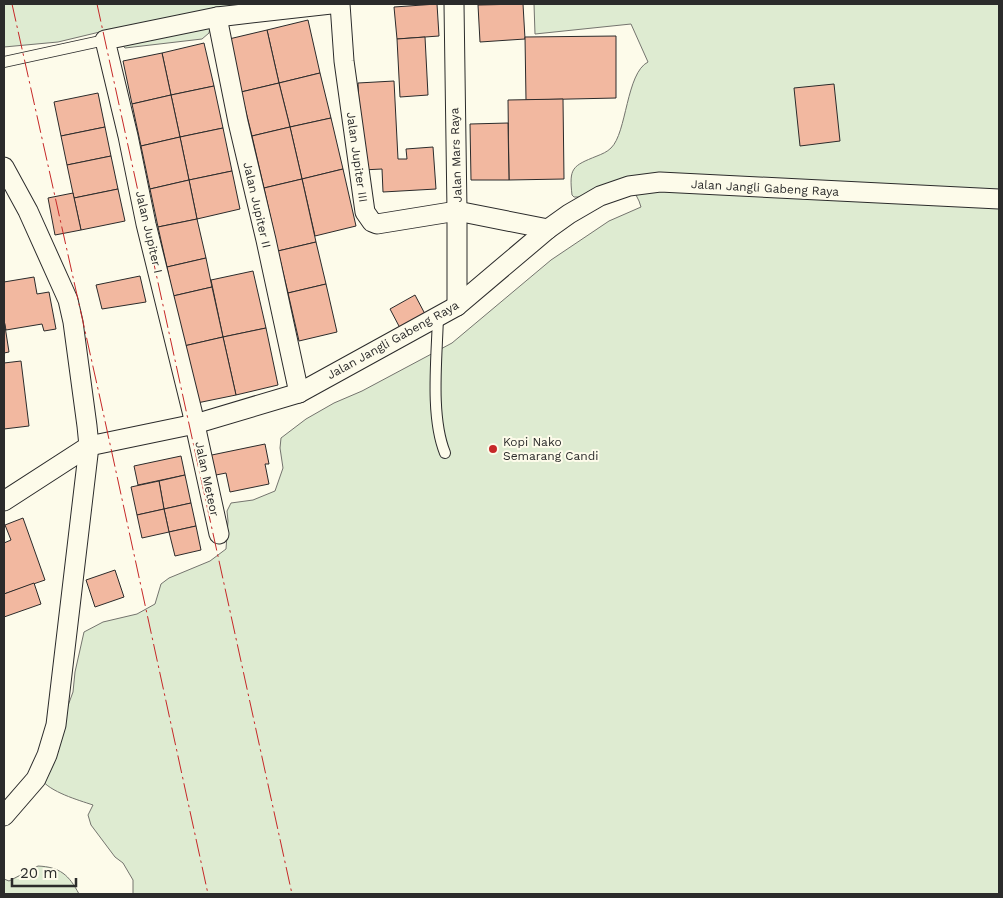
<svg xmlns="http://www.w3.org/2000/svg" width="1003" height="898" font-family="'Work Sans',sans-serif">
<rect width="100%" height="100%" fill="#fdfbea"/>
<g fill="#deebd1" stroke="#74746e">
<path d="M4,4h228c-10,9 -22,15 -23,29l-7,6 -77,9 -17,-18 -50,12 -54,5z"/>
<path d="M534,4h465v890h-866v-14l-10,-17 -8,-6 -24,-32 -3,-10 5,-10c-15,-5 -43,-13 -52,-26l32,-87 2,-20 9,-40 19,-10 34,-8 18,-10 6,-20 8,-6 41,-17 16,-12 2,-28 -1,-10 4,-8 22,-3 22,-9 8,-23 -3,-20 1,-10 25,-19 28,-16 28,-12 90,-48 99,-83 58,-39 32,-14 -2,-6 -7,-14 -49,10h-9l-2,-2c-3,-27 0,-29 25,-39 5,-2 10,-4 14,-8 16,-15 15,-75 37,-86l-17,-38 -96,10z"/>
<path d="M38,866c22,1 31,9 41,28h-75v-15l5,2z"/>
</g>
<g fill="#f2b8a0" stroke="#2b2b2b">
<polygon points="437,4 439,36 397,39 394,7"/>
<polygon points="523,4 525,39 480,42 478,5"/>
<polygon points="308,20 320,73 279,83 267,30"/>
<polygon points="267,30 279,83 241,92 229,39"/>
<polygon points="616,36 616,98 526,100 525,37"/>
<polygon points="425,37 428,95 400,97 397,39"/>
<polygon points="204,43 214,86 171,95 162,53"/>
<polygon points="162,53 171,95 132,104 123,61"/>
<polygon points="320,73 331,118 290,127 279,83"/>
<polygon points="394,81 398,159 407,159 406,149 433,147 436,189 383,192 382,169 362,170 358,83"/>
<polygon points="279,83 290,127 252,136 241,92"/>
<polygon points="834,84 840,141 800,146 794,88"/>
<polygon points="214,86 223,128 180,137 171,95"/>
<polygon points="98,93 105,127 61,136 54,102"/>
<polygon points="171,95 180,137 141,146 132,104"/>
<polygon points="563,99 564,179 509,180 508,100"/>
<polygon points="331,118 343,169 302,179 290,127"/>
<polygon points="508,123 509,180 471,180 470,124"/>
<polygon points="105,127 111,156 67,165 61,136"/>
<polygon points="290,127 302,179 264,188 252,136"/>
<polygon points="223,128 232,171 189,180 180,137"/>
<polygon points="180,137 189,180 150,189 141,146"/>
<polygon points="111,156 118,189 74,198 67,165"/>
<polygon points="343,169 356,226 315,236 302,179"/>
<polygon points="232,171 240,209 197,219 189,180"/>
<polygon points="302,179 316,242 278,251 264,188"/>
<polygon points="189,180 197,219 158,227 150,189"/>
<polygon points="118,189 125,221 81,230 74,198"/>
<polygon points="73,193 81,230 55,235 48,198"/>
<polygon points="197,219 206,258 167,267 158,227"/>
<polygon points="316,242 326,284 288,293 278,251"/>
<polygon points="206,258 212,287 173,296 167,267"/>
<polygon points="253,271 266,328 223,337 211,280"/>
<polygon points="140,276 146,302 102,309 96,285"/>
<polygon points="34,277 37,294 49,292 56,329 44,331 42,324 6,330 4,320 4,282"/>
<polygon points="326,284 337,332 299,341 288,293"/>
<polygon points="212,287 223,337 184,346 173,296"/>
<polygon points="415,295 425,314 400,328 390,309"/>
<polygon points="4,320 9,352 4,353"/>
<polygon points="266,328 278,385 236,395 223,337"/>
<polygon points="223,337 236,395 197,403 184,346"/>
<polygon points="21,361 29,426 4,429 4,363"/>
<polygon points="265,444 269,464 265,464 269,484 230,492 226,473 211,476 207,456"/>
<polygon points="181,456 185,475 138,485 134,466"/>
<polygon points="185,475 191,503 164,509 159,481"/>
<polygon points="159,481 164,509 137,515 131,487"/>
<polygon points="191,503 196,526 169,532 164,509"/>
<polygon points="164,509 169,532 142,538 137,515"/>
<polygon points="23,518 45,580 4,594 4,543 11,540 5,525"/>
<polygon points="196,526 201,550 175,556 169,532"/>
<polygon points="115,570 124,597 95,607 86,580"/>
<polygon points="34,583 41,604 4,617 4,594"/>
</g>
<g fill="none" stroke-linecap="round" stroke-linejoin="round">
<defs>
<g id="lane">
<polyline points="4,62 105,40"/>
<path d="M438,316c-1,41 -8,100 7,137"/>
</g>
<g id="street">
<polyline points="340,4 344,61 365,212 372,222 377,224 457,211 548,229"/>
<polyline points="454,4 457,211 457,306"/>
<polyline points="217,17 238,122 266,240 299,393"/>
<polyline points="4,167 28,211 68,300 73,322 87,426 89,446 56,725 47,755 36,779 4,816"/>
<polyline points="4,501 89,446 195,424 299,393 457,306 548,229 569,214 600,196 629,186 660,182 999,199"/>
<polyline points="219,534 192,411 146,224 128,136 105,40 217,17 331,4"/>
</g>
</defs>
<use href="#lane" stroke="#2b2b2b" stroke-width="12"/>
<use href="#street" stroke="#2b2b2b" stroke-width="21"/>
<use href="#lane" stroke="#fdfbea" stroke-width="10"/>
<use href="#street" stroke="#fdfbea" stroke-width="19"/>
<g stroke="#c62828" stroke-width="1" stroke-dasharray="18 4 2.5 4" stroke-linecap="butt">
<polyline points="12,4 100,398 208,894"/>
<polyline points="97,4 292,894"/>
</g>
</g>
<circle fill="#c62828" stroke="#fdfbea" stroke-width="2" cx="493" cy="449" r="5"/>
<g text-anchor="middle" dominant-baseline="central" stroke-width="4" stroke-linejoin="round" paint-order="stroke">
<g font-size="12" fill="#2b2b2b" stroke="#fdfbea">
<text transform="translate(456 155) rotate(-92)">Jalan Mars Raya</text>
<text transform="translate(357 157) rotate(82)">Jalan Jupiter III</text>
<text transform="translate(765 188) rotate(3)">Jalan Jangli Gabeng Raya</text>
<text transform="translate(257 205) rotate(77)">Jalan Jupiter II</text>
<text transform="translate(149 232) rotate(77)">Jalan Jupiter I</text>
<text transform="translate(393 340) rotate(-29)">Jalan Jangli Gabeng Raya</text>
<text transform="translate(207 479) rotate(78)">Jalan Meteor</text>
</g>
<g font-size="12" fill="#2b2b2b" stroke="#fdfbea" text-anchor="start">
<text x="503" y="442">Kopi Nako<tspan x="503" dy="14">Semarang Candi</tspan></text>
</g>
</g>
<rect width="1003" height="898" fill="none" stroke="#2b2b2b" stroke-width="10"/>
<path d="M12 878v8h64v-8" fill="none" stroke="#2b2b2b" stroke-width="2.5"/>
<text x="20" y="878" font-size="15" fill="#2b2b2b" stroke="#fdfbea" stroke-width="4" paint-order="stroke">20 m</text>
</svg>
